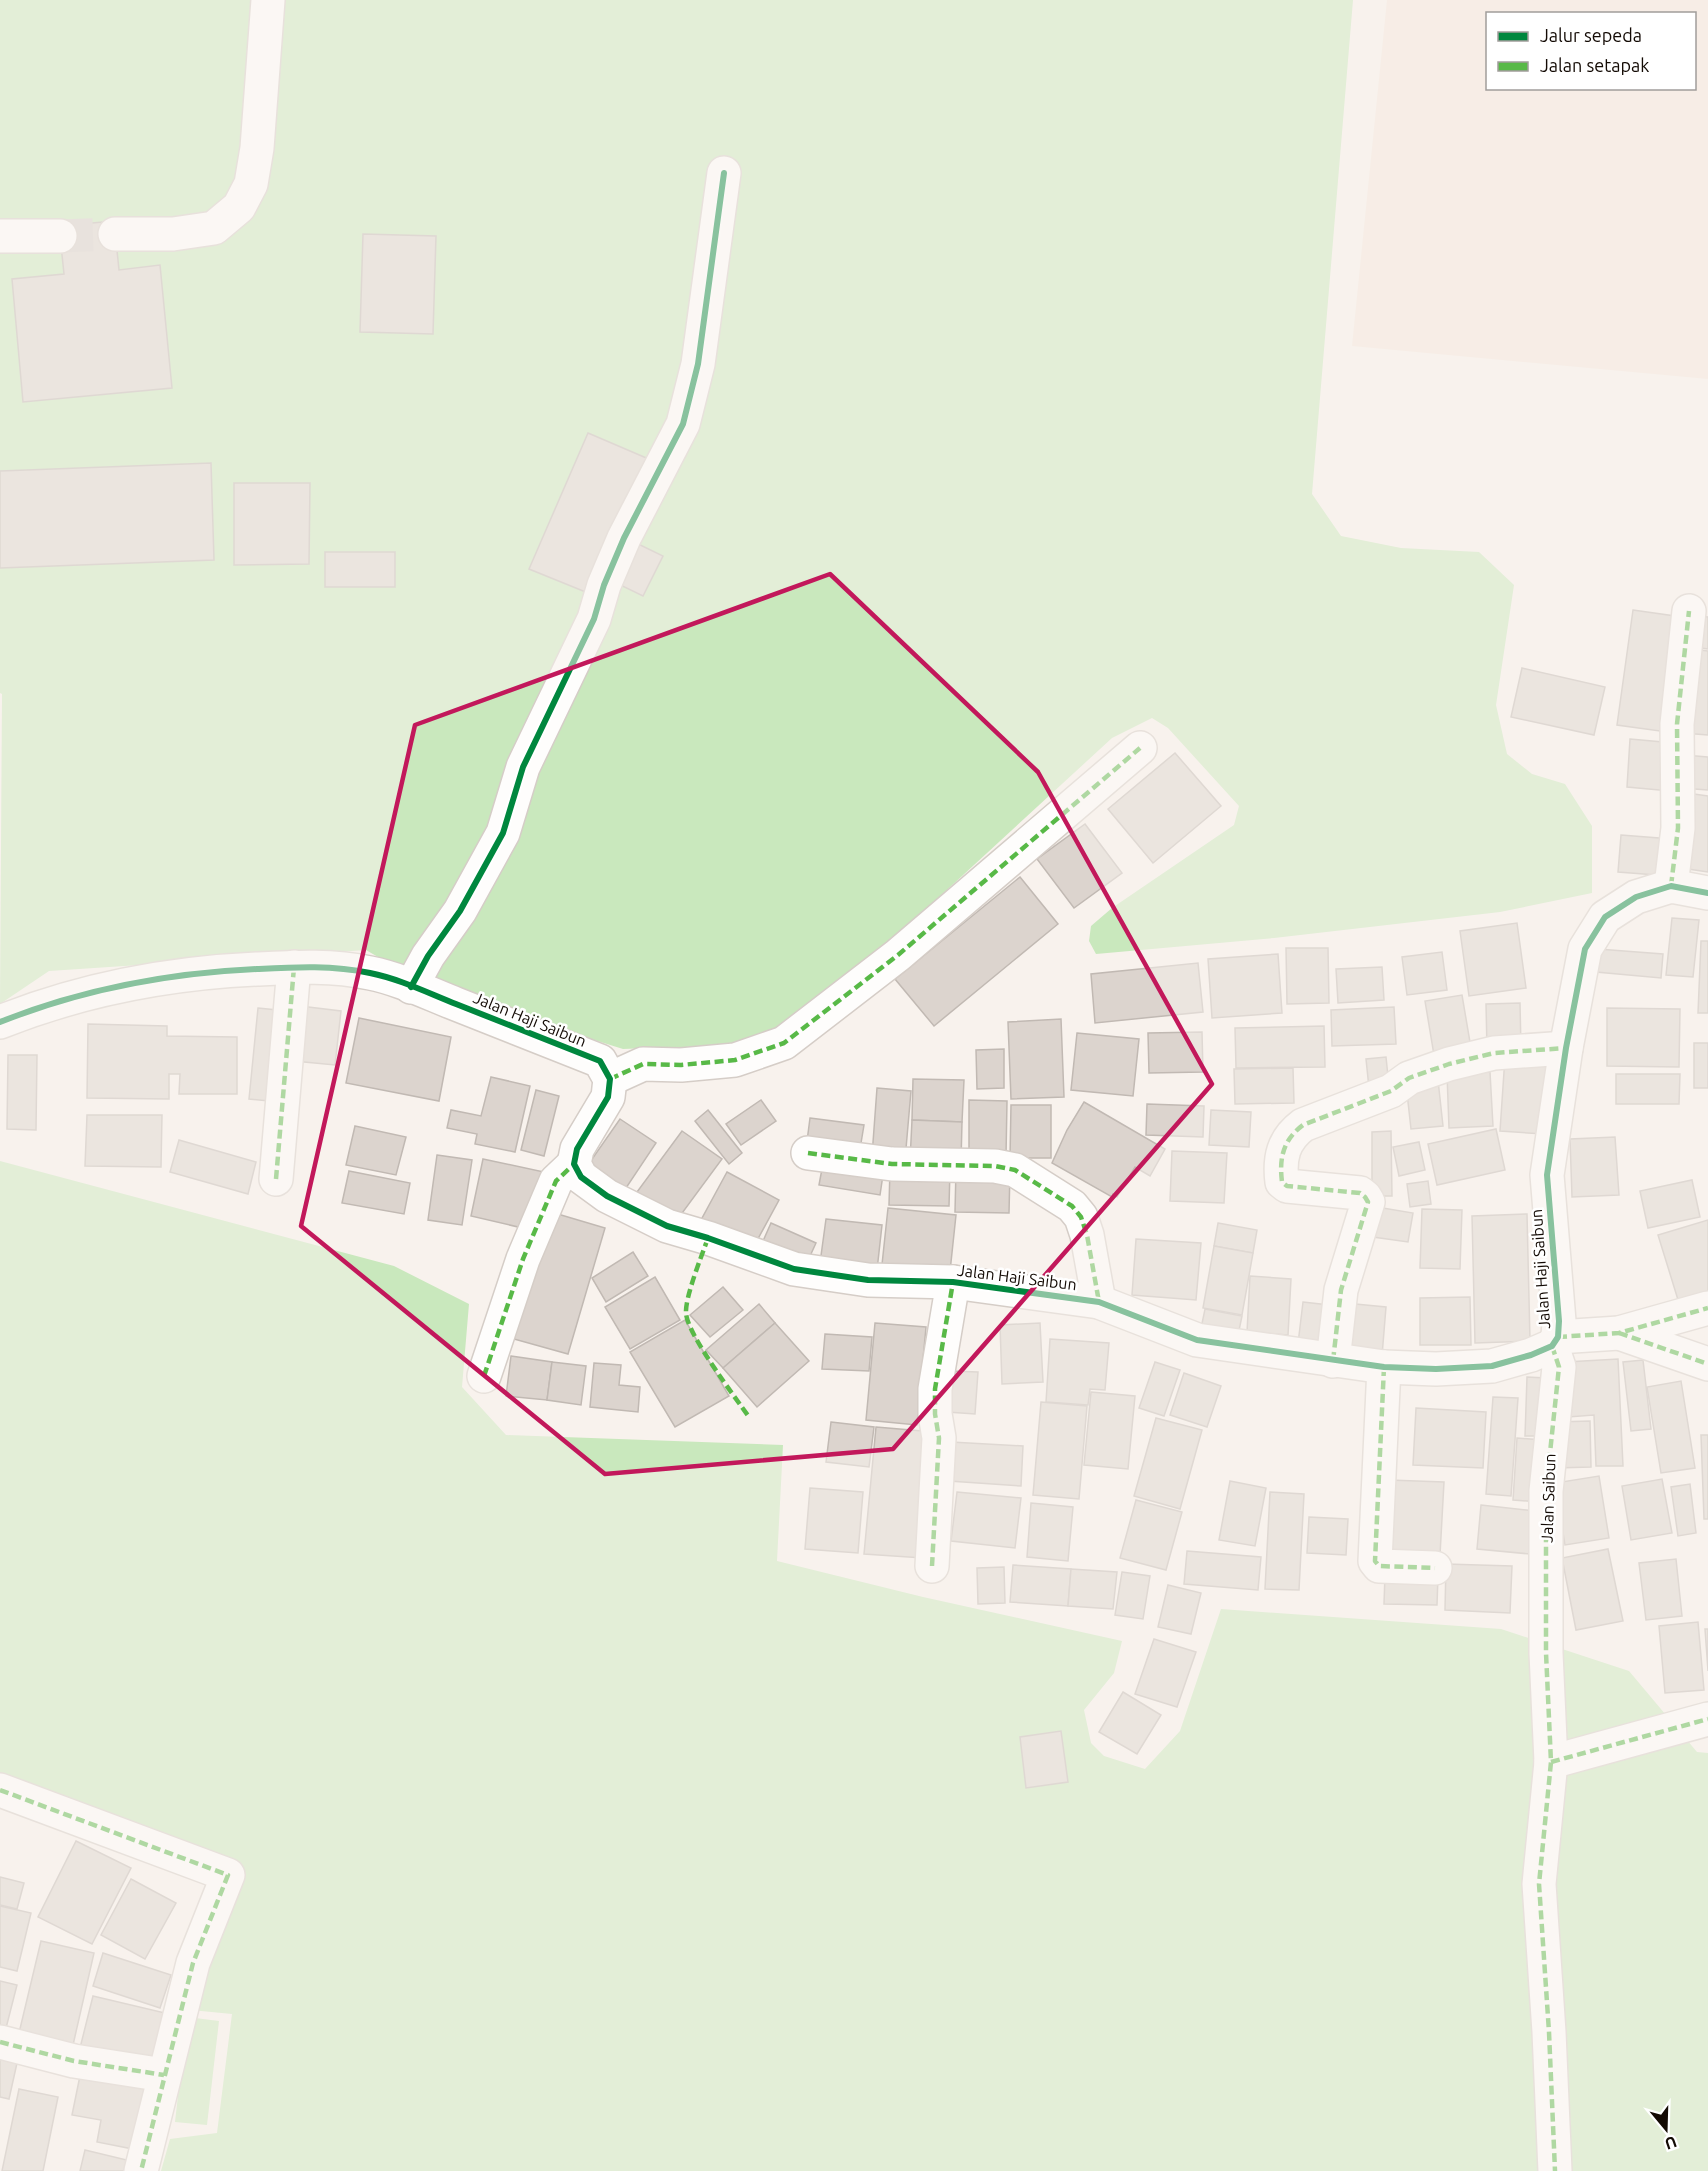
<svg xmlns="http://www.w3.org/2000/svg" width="1708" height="2171" font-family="Ubuntu,sans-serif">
<rect width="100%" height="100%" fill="#f8f2ed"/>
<path fill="#f6e7de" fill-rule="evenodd" d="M1387,0h321v379l-356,-33zM1488,14h206v74h-206z"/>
<g fill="#c9e8bd">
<polygon points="0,0 1353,0 1312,494 1341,536 1401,548 1479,552 1514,585 1496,705 1507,754 1532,774 1565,784 1592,826 1592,893 1500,912 1274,938 1096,954 1089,941 1091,926 1112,908 1234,825 1239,806 1168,728 1152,718 1112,738 786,1038 733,1056 649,1048 623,1049 591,1039 561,1026 431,988 366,950 49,971 0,1004 2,694 0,693"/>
<polygon points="0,1161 394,1266 469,1304 462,1387 506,1435 783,1445 777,1561 923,1597 1122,1641 1114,1673 1084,1710 1091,1743 1104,1756 1145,1769 1180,1731 1221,1609 1501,1629 1629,1671 1697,1752 1708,1753 1708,2171 161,2171 170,2139 217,2133 232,2014 191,2010 231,1875 0,1787"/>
<polygon points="187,2017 219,2021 207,2125 175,2122"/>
</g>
<g fill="#dcd4ce" stroke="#c1b9b3" stroke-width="1.5">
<polygon points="114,221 119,270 160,265 172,388 23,402 12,279 64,274 59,226"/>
<polygon points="363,234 436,236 433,334 360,332"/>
<polygon points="588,433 651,460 593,595 529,569"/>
<polygon points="211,463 214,560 0,568 0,471"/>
<polygon points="234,483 310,483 309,564 234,565"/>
<polygon points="630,540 663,556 643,596 610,580"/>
<rect x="325" y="552" width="70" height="35"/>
<polygon points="1633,610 1682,617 1667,732 1617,725"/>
<polygon points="1698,616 1708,617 1708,649 1694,647"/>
<polygon points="1691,649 1708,651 1708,735 1683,733"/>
<polygon points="1522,668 1605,687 1594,735 1511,717"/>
<polygon points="1630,739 1674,743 1670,791 1627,787"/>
<polygon points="1175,753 1221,806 1153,863 1108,809"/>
<polygon points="1684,755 1708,757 1708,790 1681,788"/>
<polygon points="1687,793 1708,796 1708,872 1675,867"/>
<polygon points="1085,824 1122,873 1074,908 1037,859"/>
<polygon points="1621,835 1672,839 1669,876 1618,872"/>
<polygon points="1020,877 1058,924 934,1026 895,979"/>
<polygon points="1672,918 1699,920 1693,977 1666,975"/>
<polygon points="1517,923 1526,988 1469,996 1460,931"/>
<polygon points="1701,941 1708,941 1708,1013 1698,1013"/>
<polygon points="1286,948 1328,948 1329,1003 1287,1004"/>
<polygon points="1598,949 1663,954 1661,978 1596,972"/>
<polygon points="1442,952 1447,990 1407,995 1402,957"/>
<polygon points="1278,954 1282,1013 1212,1018 1208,959"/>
<polygon points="1198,963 1203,1012 1095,1023 1091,974"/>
<polygon points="1382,967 1384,1000 1338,1003 1336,969"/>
<polygon points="1462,995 1472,1054 1435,1061 1425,1001"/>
<polygon points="1520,1003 1521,1048 1487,1049 1486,1004"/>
<polygon points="300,1006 341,1011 335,1065 294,1061"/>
<polygon points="1394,1007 1396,1044 1332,1046 1331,1010"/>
<polygon points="258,1008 287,1011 279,1102 249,1099"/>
<polygon points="1607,1008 1680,1009 1679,1067 1607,1066"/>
<polygon points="359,1018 451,1037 439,1101 346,1083"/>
<polygon points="1061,1019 1064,1097 1011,1099 1008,1022"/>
<polygon points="88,1024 167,1026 167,1036 237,1037 237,1094 179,1094 180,1074 169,1074 169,1099 87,1098"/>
<polygon points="1324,1026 1325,1067 1236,1068 1235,1028"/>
<polygon points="1202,1032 1203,1072 1149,1073 1148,1033"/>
<polygon points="1077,1033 1139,1039 1133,1096 1071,1090"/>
<rect x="1694" y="1043" width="14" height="45"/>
<polygon points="1004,1049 1004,1088 977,1089 976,1050"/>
<polygon points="8,1055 37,1055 36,1130 7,1129"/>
<polygon points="1386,1057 1389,1086 1369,1088 1366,1059"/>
<polygon points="1505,1057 1548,1060 1543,1134 1500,1131"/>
<polygon points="1293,1068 1294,1103 1235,1104 1234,1069"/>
<polygon points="1490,1072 1493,1126 1449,1128 1447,1074"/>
<polygon points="1616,1074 1680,1074 1679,1104 1616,1104"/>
<polygon points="491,1077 530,1086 515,1152 475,1144 477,1134 447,1128 451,1110 481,1116"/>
<polygon points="913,1079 964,1080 962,1122 912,1120"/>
<polygon points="1438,1080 1443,1126 1411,1129 1406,1084"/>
<polygon points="877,1088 911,1091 905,1160 872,1156"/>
<polygon points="536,1090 559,1096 544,1156 521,1150"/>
<polygon points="761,1100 776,1121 741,1145 726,1124"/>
<polygon points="969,1100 1007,1101 1006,1156 969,1155"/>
<polygon points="1084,1102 1165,1149 1150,1176 1135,1167 1117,1197 1113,1194 1112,1197 1052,1163 1067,1130"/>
<polygon points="1147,1104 1204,1106 1203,1137 1146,1135"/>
<polygon points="1011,1105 1051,1105 1051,1158 1010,1158"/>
<polygon points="708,1110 742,1153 729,1164 695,1121"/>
<polygon points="1211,1110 1251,1112 1249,1147 1209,1145"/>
<polygon points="87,1115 162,1115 161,1167 85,1166"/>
<polygon points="810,1118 864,1125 859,1155 806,1149"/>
<polygon points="620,1119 656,1143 620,1197 583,1172"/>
<polygon points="912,1120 962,1122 961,1162 910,1161"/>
<polygon points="355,1126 406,1137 396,1175 346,1165"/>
<polygon points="1496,1129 1505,1170 1437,1185 1428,1144"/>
<polygon points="682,1131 722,1159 674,1224 634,1196"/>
<polygon points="1391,1131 1392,1196 1372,1196 1372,1132"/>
<polygon points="1615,1137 1619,1195 1572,1197 1570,1139"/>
<polygon points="179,1140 256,1162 248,1194 170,1172"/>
<polygon points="1419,1142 1425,1170 1399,1176 1393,1147"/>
<polygon points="1172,1151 1227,1153 1224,1203 1170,1201"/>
<polygon points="437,1155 472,1160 462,1225 428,1220"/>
<polygon points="824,1158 884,1168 880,1195 819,1185"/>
<polygon points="483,1159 544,1172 531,1230 471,1216"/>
<polygon points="890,1169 950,1170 949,1206 889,1205"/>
<polygon points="956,1170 1010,1171 1009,1213 955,1212"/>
<polygon points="349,1171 410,1183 404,1214 342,1203"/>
<polygon points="727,1172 779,1200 753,1248 701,1220"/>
<polygon points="1692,1180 1700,1217 1648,1228 1640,1191"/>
<polygon points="1428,1181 1431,1204 1410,1207 1407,1184"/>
<polygon points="1371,1206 1413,1213 1408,1242 1366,1236"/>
<polygon points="888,1208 956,1215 949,1281 881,1274"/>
<polygon points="1422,1209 1462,1210 1460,1269 1420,1268"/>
<polygon points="551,1212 605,1228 568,1354 514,1339"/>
<polygon points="1527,1214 1530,1341 1475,1343 1472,1216"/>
<polygon points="826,1219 882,1225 877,1270 820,1263"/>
<polygon points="1708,1220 1708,1294 1679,1303 1658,1235"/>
<polygon points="771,1223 816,1243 805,1267 760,1248"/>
<polygon points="1218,1223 1257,1230 1253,1253 1214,1246"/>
<polygon points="1136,1239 1201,1243 1196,1300 1132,1295"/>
<polygon points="1214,1246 1253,1253 1242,1315 1203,1308"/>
<polygon points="633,1252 648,1276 606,1302 592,1278"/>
<polygon points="1250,1276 1291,1279 1288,1335 1247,1332"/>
<polygon points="655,1277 680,1320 630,1349 605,1307"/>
<polygon points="723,1287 743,1310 710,1337 690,1315"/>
<polygon points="1470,1297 1471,1345 1420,1345 1420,1298"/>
<polygon points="1303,1302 1329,1305 1324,1355 1297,1352"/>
<polygon points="1345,1303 1386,1307 1382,1356 1340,1353"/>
<polygon points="759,1304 775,1323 723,1368 706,1350"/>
<polygon points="1205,1309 1242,1316 1236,1345 1199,1338"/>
<polygon points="685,1320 729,1396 675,1427 630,1352"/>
<polygon points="775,1323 809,1361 757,1407 723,1368"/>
<polygon points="875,1323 926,1327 917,1425 866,1420"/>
<polygon points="1040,1323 1043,1382 1002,1384 1000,1325"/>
<polygon points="825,1334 872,1337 869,1371 822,1369"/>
<polygon points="1050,1339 1109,1343 1105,1390 1090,1389 1088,1405 1046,1402"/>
<polygon points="511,1356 552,1362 547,1400 506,1396"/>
<polygon points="1618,1359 1623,1466 1596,1466 1594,1415 1568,1417 1566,1362"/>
<polygon points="1643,1360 1651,1429 1631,1431 1623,1362"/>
<polygon points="552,1362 586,1366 581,1405 547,1400"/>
<polygon points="1155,1362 1180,1370 1164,1416 1139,1408"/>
<polygon points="594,1363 621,1365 619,1385 640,1387 638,1412 590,1407"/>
<polygon points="950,1371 978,1372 975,1414 947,1412"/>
<polygon points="1184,1373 1221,1386 1207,1427 1170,1415"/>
<polygon points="1527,1377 1546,1378 1545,1436 1525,1436"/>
<polygon points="1681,1381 1695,1468 1661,1473 1647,1387"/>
<polygon points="1091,1392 1135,1396 1128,1469 1084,1465"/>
<polygon points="1493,1397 1518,1398 1511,1496 1486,1494"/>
<polygon points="1041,1402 1087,1406 1079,1499 1033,1495"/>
<polygon points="1416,1408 1486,1412 1483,1468 1413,1465"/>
<polygon points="1156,1418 1202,1430 1180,1509 1134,1496"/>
<polygon points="1590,1421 1591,1467 1556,1468 1555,1422"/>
<polygon points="831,1422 874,1427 869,1467 826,1462"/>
<polygon points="876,1427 934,1432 923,1558 864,1554"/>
<polygon points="1701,1435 1708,1435 1708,1519 1704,1519"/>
<polygon points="1517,1438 1543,1440 1539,1502 1513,1500"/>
<polygon points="951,1442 1023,1446 1021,1486 949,1481"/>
<polygon points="1599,1476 1609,1538 1565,1545 1555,1483"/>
<polygon points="1662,1479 1672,1533 1631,1540 1622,1486"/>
<polygon points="1389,1480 1444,1482 1440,1555 1386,1553"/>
<polygon points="1230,1481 1266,1488 1255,1546 1219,1540"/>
<polygon points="1690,1484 1696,1533 1678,1536 1671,1487"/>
<polygon points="810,1488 863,1492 858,1553 805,1549"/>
<polygon points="957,1492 1021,1498 1015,1548 951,1541"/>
<polygon points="1270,1492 1304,1494 1299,1590 1265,1589"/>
<polygon points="1136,1500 1182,1512 1166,1570 1120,1558"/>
<polygon points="1031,1503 1073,1507 1068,1561 1027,1557"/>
<polygon points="1481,1505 1535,1511 1530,1554 1477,1549"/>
<polygon points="1309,1517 1348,1519 1346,1555 1307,1553"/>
<polygon points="1608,1549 1623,1621 1576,1630 1562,1558"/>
<polygon points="1187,1551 1261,1557 1258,1590 1184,1584"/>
<polygon points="1676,1559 1682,1616 1646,1620 1639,1563"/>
<polygon points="1446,1564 1512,1566 1510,1613 1445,1610"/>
<polygon points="1013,1565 1071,1569 1068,1606 1010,1602"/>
<polygon points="1004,1567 1005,1603 978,1604 977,1568"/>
<polygon points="1071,1569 1117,1572 1113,1609 1068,1606"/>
<polygon points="1122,1572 1150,1576 1143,1619 1115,1615"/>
<polygon points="1385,1575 1438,1576 1437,1605 1384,1604"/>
<polygon points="1168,1585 1201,1593 1191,1634 1158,1627"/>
<polygon points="1698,1622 1704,1690 1665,1693 1659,1626"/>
<polygon points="1705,1629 1708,1629 1708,1671"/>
<polygon points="1154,1639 1196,1652 1177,1707 1135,1694"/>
<polygon points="1123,1692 1161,1715 1137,1754 1099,1732"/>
<polygon points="1061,1731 1068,1782 1026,1788 1020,1737"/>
<polygon points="76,1841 131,1868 92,1944 38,1917"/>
<polygon points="0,1877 24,1883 17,1909 0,1905"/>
<polygon points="131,1879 176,1903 145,1959 101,1935"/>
<polygon points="0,1906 31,1913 17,1971 0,1967"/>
<polygon points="41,1941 94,1953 73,2045 19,2033"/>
<polygon points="103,1953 171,1975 160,2008 93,1986"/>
<polygon points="0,1981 17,1985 4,2036 0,2035"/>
<polygon points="93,1996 165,2013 152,2066 80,2048"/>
<polygon points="0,2050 19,2054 9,2099 0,2097"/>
<polygon points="82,2066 148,2080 133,2149 97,2142 101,2120 72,2115"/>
<polygon points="19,2089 58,2097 43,2171 2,2171"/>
<polygon points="85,2150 135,2162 133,2171 80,2171"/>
</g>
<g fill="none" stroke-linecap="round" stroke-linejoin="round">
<polyline stroke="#d6cfca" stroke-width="33" stroke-dasharray="33 16" stroke-linecap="butt" points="60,236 115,234"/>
<defs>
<g id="minor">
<polyline points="115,234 173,234 214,228 239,207 251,184 257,148 268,0"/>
<polyline points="0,236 60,236"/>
<polyline points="1671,886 1678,828 1677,724 1689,611"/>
<polyline points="411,987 428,956 460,911 503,833 523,767 594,619 604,585 624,538 683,424 698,364 724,173"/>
<path d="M0,1022c83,-33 168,-49 257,-53 39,-2 75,-4 113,4 30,6 58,20 86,31 48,19 96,38 144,57l10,18 -2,18 -31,52 -3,15 7,13 26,19 60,30 41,12 86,31 74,11 85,2 146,20 98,38 187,27 52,2 56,-3 39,-11 21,-9 6,-9 1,-16 -12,-146 19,-127 19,-99 20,-32 31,-20 35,-11 37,7"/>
<polyline points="610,1079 643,1064 681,1065 735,1060 784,1043 898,955 1140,748"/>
<polyline points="808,1153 892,1164 995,1166 1015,1170 1072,1206 1081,1217 1087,1235 1099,1302"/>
<polyline points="276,1179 294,967"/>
<polyline points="1619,1333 1708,1364"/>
<polyline points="1558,1337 1619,1333 1708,1308"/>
<polyline points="1552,1346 1559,1367 1546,1491 1546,1653 1551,1762 1539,1884 1549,2032 1555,2171"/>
<path d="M1333,1361l8,-71 27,-88 -3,-5 -5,-4 -73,-7 -5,-4c-3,-24 1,-42 21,-57l88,-34 18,-13 40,-14 45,-11 72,-5"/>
<polyline points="1384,1367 1375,1561 1379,1566 1435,1568"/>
<polyline points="484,1376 523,1259 556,1181 574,1164"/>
<polyline points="932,1566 939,1438 935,1414 935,1389 953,1282"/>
<polyline points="1551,1762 1708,1719"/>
<polyline points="0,1790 228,1875 193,1963 141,2171"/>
<polyline points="0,2042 74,2061 164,2075"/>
</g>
</defs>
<use href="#minor" stroke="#d5cdc7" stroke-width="36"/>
<use href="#minor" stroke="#fefdfc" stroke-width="33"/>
<g stroke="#58b947" stroke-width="4.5" stroke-dasharray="9 4.5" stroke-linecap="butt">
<polyline points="1671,886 1678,828 1677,724 1689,611"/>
<polyline points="610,1079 643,1064 681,1065 735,1060 784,1043 898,955 1140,748"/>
<polyline points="808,1153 892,1164 995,1166 1015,1170 1072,1206 1081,1217 1087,1235 1099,1302"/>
<polyline points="276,1179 294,967"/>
<path d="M708,1238c-6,17 -23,59 -22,75 1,21 49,84 63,104"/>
<polyline points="1619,1333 1708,1364"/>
<polyline points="1558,1337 1619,1333 1708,1308"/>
<polyline points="1552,1346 1559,1367 1546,1491 1546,1653 1551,1762 1539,1884 1549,2032 1555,2171"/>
<path d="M1333,1361l8,-71 27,-88 -3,-5 -5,-4 -73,-7 -5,-4c-3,-24 1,-42 21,-57l88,-34 18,-13 40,-14 45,-11 72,-5"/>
<polyline points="1384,1367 1375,1561 1379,1566 1435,1568"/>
<polyline points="484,1376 523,1259 556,1181 574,1164"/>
<polyline points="932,1566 939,1438 935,1414 935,1389 953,1282"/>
<polyline points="1551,1762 1708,1719"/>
<polyline points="0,1790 228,1875 193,1963 141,2171"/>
<polyline points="0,2042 74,2061 164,2075"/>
</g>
<defs>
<g id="cycleway">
<polyline points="411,987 428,956 460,911 503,833 523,767 594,619 604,585 624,538 683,424 698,364 724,173"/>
<path d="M0,1022c83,-33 168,-49 257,-53 39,-2 75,-4 113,4 30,6 58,20 86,31 48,19 96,38 144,57l10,18 -2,18 -31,52 -3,15 7,13 26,19 60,30 41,12 86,31 74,11 85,2 146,20 98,38 187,27 52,2 56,-3 39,-11 21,-9 6,-9 1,-16 -12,-146 19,-127 19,-99 20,-32 31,-20 35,-11 37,7"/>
</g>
</defs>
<use href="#cycleway" stroke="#fff" stroke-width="10"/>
<use href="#cycleway" stroke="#00873e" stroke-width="6"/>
</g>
<path d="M0 0H1708V2171H0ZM830,574l208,198 174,312 -319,365 -288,25 -304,-248 114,-501z" fill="#f8f2ed" fill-opacity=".55" fill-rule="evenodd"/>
<path fill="none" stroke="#c2185b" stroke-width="4.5" stroke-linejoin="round" d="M830,574l208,198 174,312 -319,365 -288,25 -304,-248 114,-501z"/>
<g text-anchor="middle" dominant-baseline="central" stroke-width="5" stroke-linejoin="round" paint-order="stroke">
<g font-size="16" fill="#130a04" stroke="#fff">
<text transform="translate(530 1019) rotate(22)">Jalan Haji Saibun</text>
<text transform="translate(1540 1269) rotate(-94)">Jalan Haji Saibun</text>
<text transform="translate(1017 1277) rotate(7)">Jalan Haji Saibun</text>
<text transform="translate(1548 1498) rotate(-88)">Jalan Saibun</text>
</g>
</g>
<rect x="1486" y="12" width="210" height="78" fill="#ffffff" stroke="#a19d9b" stroke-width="1.5"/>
<rect x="1498" y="32" width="30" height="9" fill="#00873e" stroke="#a19d9b" stroke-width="1.5"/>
<text x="1540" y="42" font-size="18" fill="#130a04">Jalur sepeda</text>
<rect x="1498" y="62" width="30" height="9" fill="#58b947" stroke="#a19d9b" stroke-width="1.5"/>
<text x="1540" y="72" font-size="18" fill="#130a04">Jalan setapak</text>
<g transform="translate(1666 2129) rotate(161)" stroke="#ffffff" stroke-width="4.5" paint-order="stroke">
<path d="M0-4.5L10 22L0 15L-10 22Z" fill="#130a04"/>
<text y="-9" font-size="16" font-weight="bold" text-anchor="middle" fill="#130a04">U</text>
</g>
</svg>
